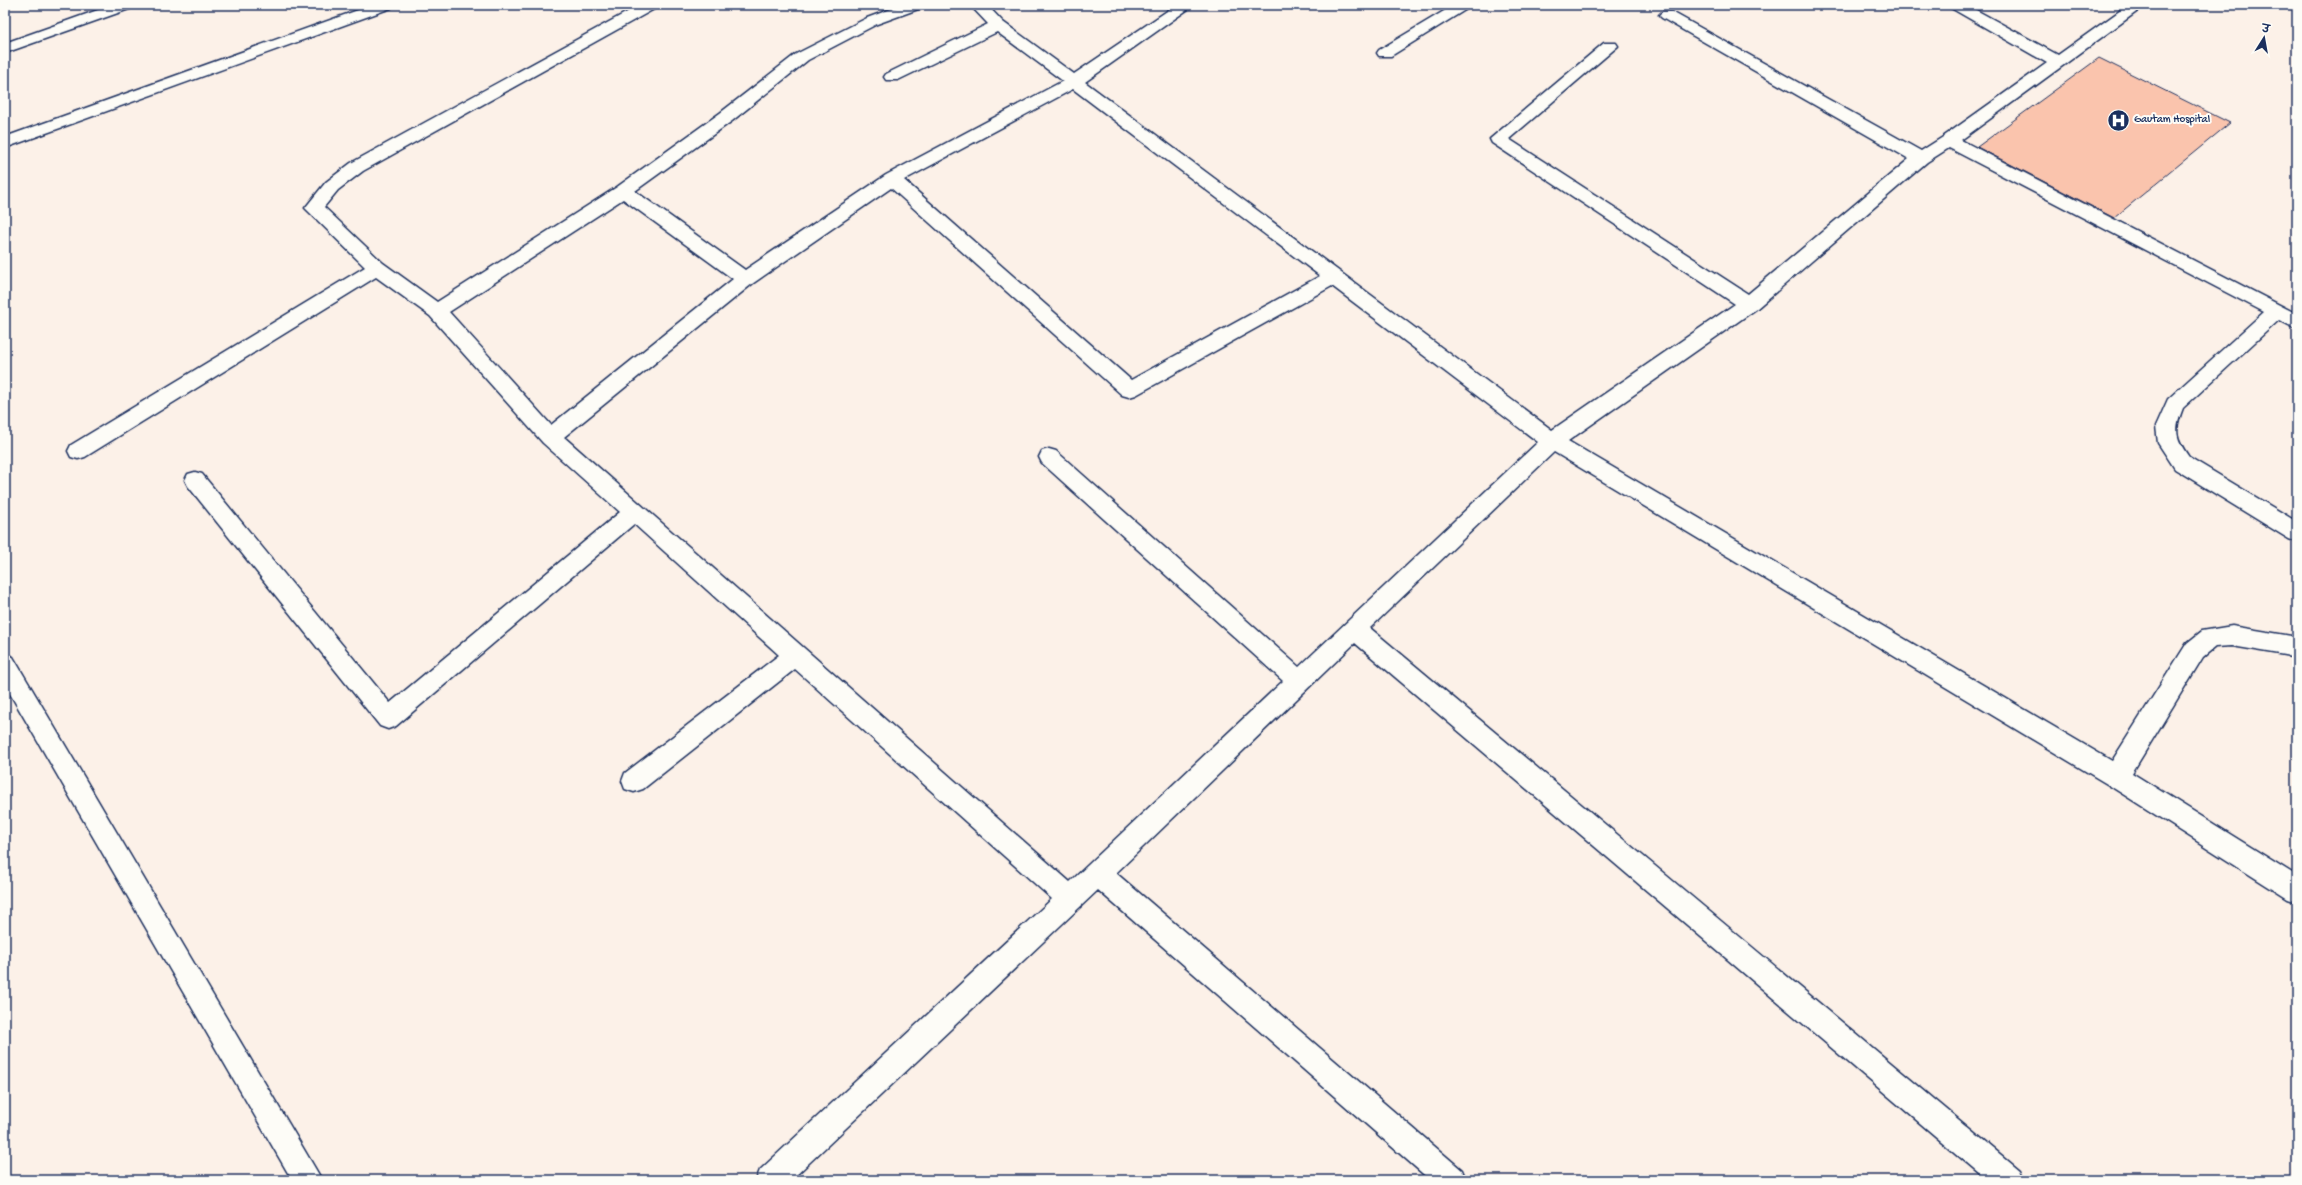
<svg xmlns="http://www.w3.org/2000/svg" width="2302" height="1185" font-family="'Gochi Hand','Playpen Sans Deva',sans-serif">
<rect width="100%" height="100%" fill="#fcf1e8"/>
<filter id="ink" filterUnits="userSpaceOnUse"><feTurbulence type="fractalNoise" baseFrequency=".025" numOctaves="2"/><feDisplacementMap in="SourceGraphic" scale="8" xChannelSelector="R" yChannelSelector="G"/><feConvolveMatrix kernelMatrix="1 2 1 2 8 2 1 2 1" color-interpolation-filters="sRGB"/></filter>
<g filter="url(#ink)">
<polygon fill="#fac4ad" stroke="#1b2f5e" points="2099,58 2230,123 2114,218 1977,147"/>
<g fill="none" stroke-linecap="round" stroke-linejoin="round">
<defs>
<g id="minor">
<polygon points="112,5 135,5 132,8 5,53 5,43"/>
<polygon points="372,5 394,5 391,8 5,148 5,137"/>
<path d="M640,5h19l-3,3 -293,163 -25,19 -14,17 59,56 54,39 180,-115 103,-74 76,-59 71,-36 35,-13h22l-3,3 -44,16 -69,36 -76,61 -97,70 110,79 141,-95 177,-94 -66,-49 -99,48h-12l-2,-3 2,-3 102,-50 -18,-19h17l16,17 71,52 102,-69h18l-109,77 467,348 183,-126 -243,-161 -2,-4 114,-96h12l2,3 -109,93 239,155 161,-135 -247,-141 -3,-3 3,-3h10l249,139 22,-14 104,-74 -96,-55 -3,-3h19l91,50 70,-50h18l-185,135 336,174v15l-18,-9 -96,88c-9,23 -8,29 6,49l108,65v20l-8,-3 -114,-70 -17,-26 -2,-17 12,-27 96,-87 -315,-164 -22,14 -171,147 -188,132 544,320 75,-118 15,-12 30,-5 65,11v20l-65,-11 -17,1 -12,10 -71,116 165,103v26l-9,-3 -181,-115 -553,-332 -184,176 649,542 4,10h-36l-632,-537 -239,230 346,297 4,10h-36l-332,-290 -307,290h-35l4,-10 292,-271 -257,-230 -152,120 -9,3 -9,-3 -3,-8 3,-8 154,-118 -145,-131 -238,202 -8,3 -8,-3 -192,-240 -3,-6 3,-6 7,-2 7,2 188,229 230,-191 -77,-69 -113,-127 -54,-39 -291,180 -7,2 -7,-2 -3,-6 3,-6 294,-178 -60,-59 21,-26 25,-19zM1073,89l247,187 -189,104 -227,-200zM891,188l231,207 7,2 7,-2 196,-109 206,156 -239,225 -243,-216 -7,-2 -7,2 -3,6 3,6 241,218 -213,201 -506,-445 188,-153zM623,199l110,80 -182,146 -102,-113z"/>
<polygon points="1454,5 1473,5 1391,56 1379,56 1377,53 1379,50"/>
<polygon points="5,654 13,657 322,1180 292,1180 5,685"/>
</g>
</defs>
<use href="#minor" stroke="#1b2f5e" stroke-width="3"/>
<use href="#minor" fill="#fdfcf7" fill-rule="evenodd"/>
</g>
</g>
<defs>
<symbol id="hospital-disc" viewBox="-11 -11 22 22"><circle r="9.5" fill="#1b2f5e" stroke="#fdfcf7"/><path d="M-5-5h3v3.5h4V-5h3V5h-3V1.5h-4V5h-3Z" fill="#fff"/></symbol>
</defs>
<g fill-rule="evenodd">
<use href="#hospital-disc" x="2106" y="108" width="25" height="25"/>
</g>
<g text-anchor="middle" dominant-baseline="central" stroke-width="4" stroke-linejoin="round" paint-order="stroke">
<g font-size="11" fill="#1b2f5e" stroke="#fdfcf7" text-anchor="start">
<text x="2134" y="120">Gautam Hospital</text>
</g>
</g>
<rect width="2302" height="1185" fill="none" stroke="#fdfcf7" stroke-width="20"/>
<rect x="10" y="10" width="2282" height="1165" fill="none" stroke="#1b2f5e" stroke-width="1.5" filter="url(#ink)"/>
<g transform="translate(2264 38) rotate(11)" stroke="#fdfcf7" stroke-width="3" paint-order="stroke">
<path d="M0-3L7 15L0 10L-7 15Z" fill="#1b2f5e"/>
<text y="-6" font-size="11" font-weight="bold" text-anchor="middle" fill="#1b2f5e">उ</text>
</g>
</svg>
